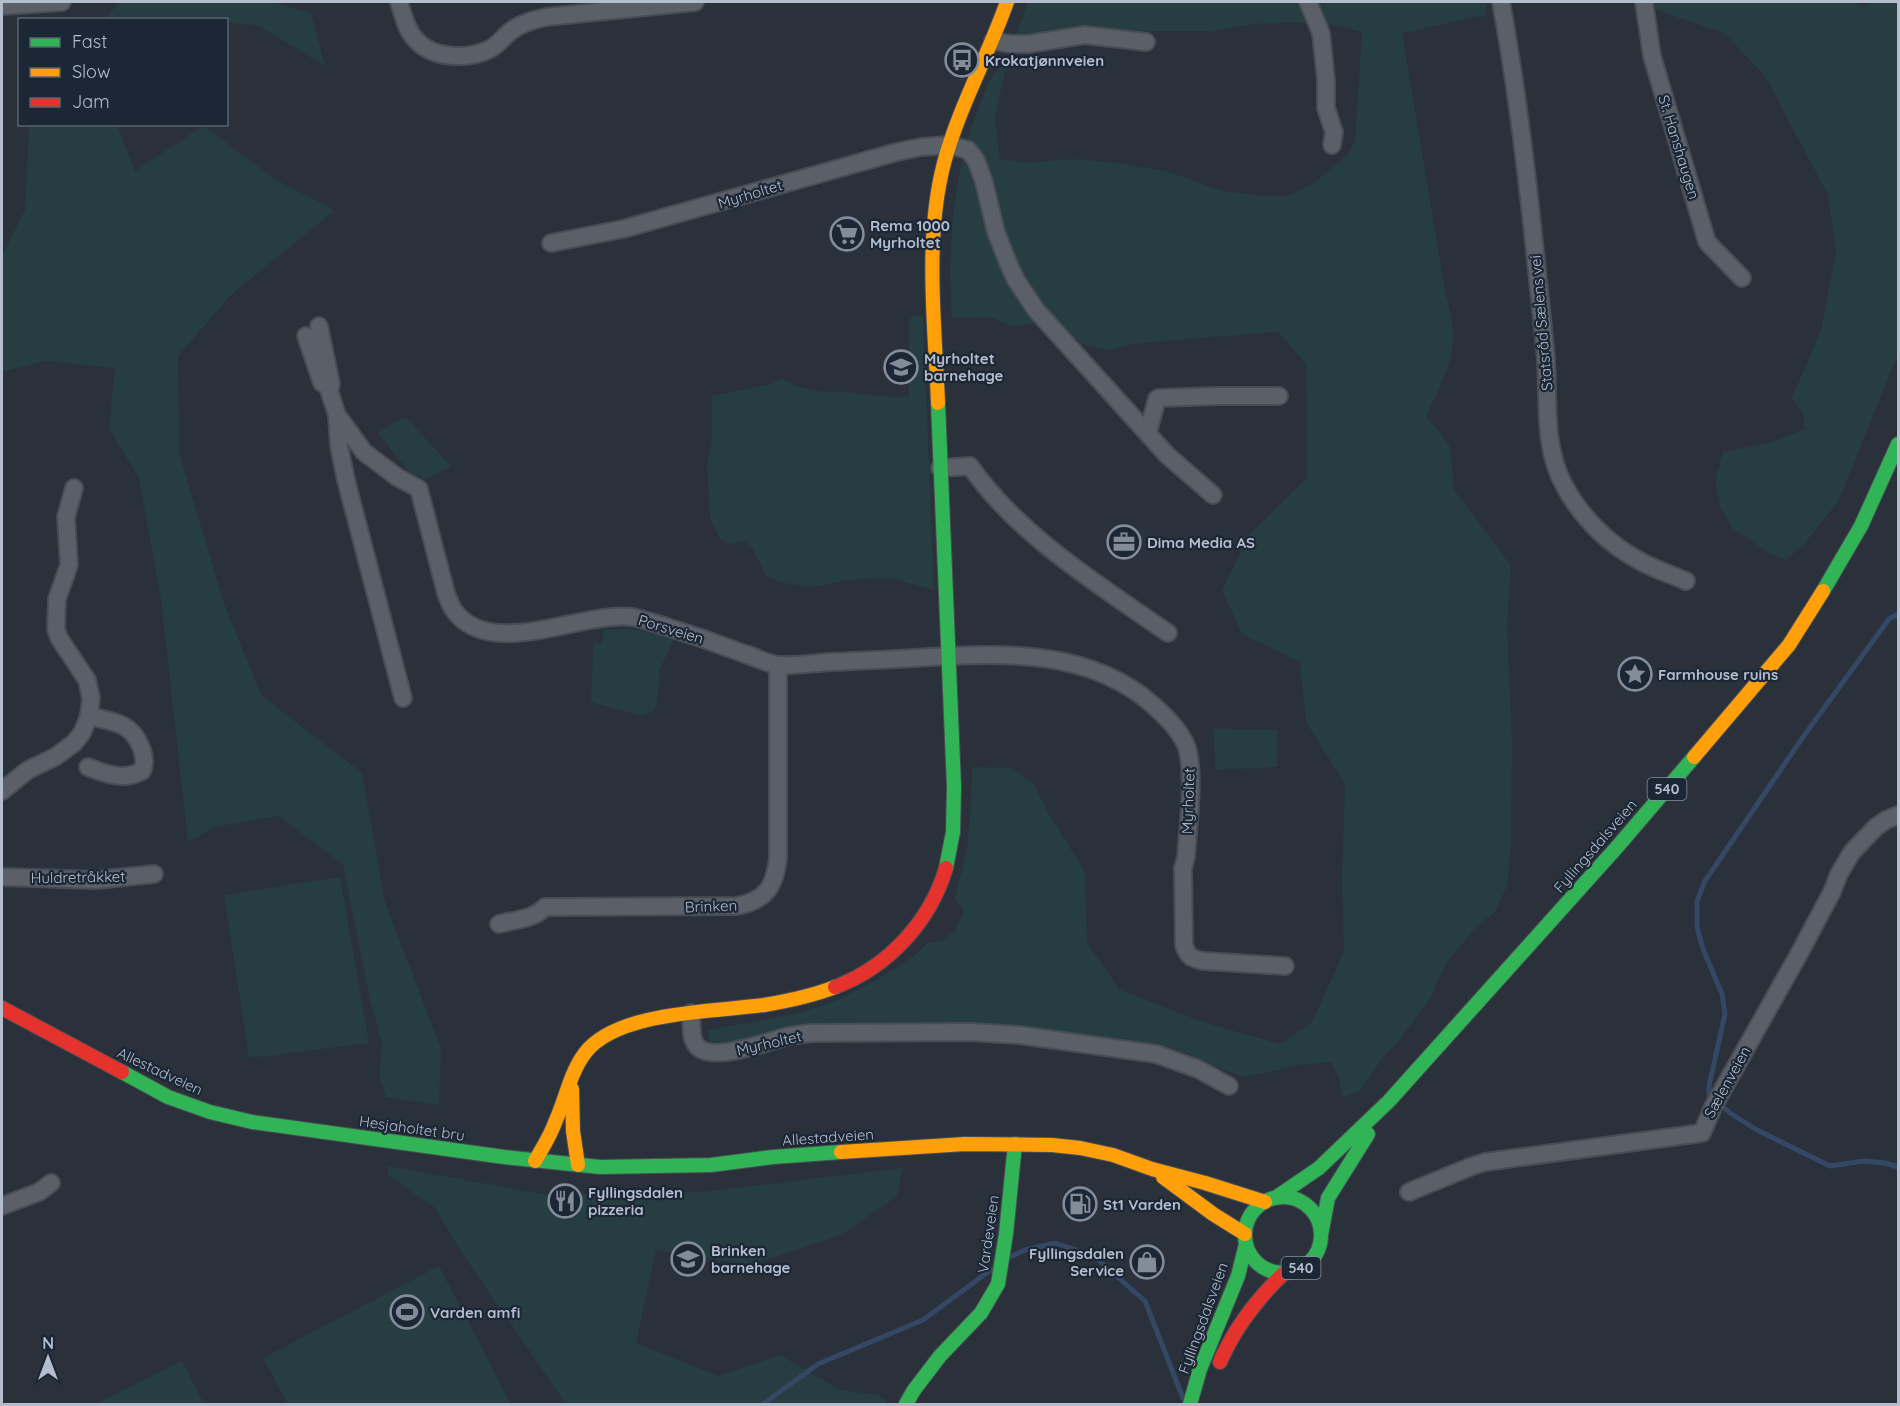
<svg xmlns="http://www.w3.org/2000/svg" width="1900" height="1406" font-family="Quicksand,sans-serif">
<rect width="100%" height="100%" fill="#2a313b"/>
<g fill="#263d42">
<polygon points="119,2 272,2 311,13 325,66 259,26 227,22 226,20 105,19"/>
<path d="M1028,2h458v13l-84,18 42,252c3,14 7,28 9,42 3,33 -14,61 -27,89l15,18 9,13 4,43 57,76 -4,58 5,118 -1,102 -4,42 -13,27 -18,14 -30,37 -16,35 -32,43 -17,18 -20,30 -18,7 -4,-18 -8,-17 -25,2 -61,13 -32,-11 -24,-12 -46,-11 -129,-18 -200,-2 -80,18 -19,1 -6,-2 -1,-10 85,-15 41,-13 34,-17 45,-28 15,-14 15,-3 12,-9 9,-21 -9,-12 12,-49 4,-45 1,-37 40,1 22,16 13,27 38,61 2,71 33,47 86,33 74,21 32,-22 32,-70 -2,-74 3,-94 -39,-62 -6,-60 -58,-28 -20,-44 27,-55 58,-57 -1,-114 -28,-32 -141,11 -26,7 -29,-6 -28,-27 -25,7 -18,2 -21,-9 -38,1c-5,-71 1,-149 29,-216 4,-8 6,-18 11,-25 3,-5 10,-9 14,-12l-11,54 5,40 27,4 46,-4 52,5 44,8 53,19 41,5h25l21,-10 19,-14 19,-17 8,-14 7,-109 -29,-7 -44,-3 -35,2 -41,7h-104l-94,7z"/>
<polygon points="1640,2 1852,2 1865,7 1870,2 1898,2 1898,354 1838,502 1804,544 1786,560 1768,552 1732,528 1721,509 1715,481 1723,452 1769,443 1805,429 1803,413 1792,398 1821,330 1836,251 1828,195 1765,76 1724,33 1639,4"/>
<polygon points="29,125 117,125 135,171 203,126 278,181 335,210 231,295 178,356 179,453 225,606 261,695 362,773 385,902 441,1049 439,1105 386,1097 379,1075 382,1042 370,1000 343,865 278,816 215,827 188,842 161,599 139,478 109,429 115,368 46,361 2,372 2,256 25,210"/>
<path d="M913,315l10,1 11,274 -44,-12 -44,2 -25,6 -15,1 -27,-5 -13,-7 -14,-28 -8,-6 -15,3 -9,-5 -10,-22 -3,-51 5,-26v-44l59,-12 12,-6c19,16 46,12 69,15 19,2 37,5 57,3v-75z"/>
<polygon points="400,419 407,419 451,466 425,479 409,472 378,433"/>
<polygon points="604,629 638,630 674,639 660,669 657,705 652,712 642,716 591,702 593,650 595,643 602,644"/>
<polygon points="1214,729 1278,730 1277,767 1215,770"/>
<polygon points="340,877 369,1043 249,1058 224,895"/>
<polygon points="387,1166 549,1195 701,1192 903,1168 897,1196 841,1235 749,1265 656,1250 636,1343 719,1376 780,1355 841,1390 878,1395 887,1401 886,1404 566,1404 460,1250 435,1208 388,1175"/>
<polygon points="439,1266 511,1404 288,1404 263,1358"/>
<polygon points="182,1361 204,1404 96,1404"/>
</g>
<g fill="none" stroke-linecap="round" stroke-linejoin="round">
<g stroke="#344866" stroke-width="5">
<polyline points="1898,614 1889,619 1803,737 1705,881 1697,901 1697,927 1703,949 1722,994 1725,1014 1709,1086 1709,1094 1730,1113 1757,1130 1830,1166 1864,1161 1885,1163 1898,1167"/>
<polyline points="1010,1257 1025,1250 1055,1243 1094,1256 1145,1301 1183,1398"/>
<polyline points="763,1404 818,1364 923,1320 992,1269"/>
</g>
<defs>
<g id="street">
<path d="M399,2c4,12 7,28 17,38 17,19 52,20 74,9 8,-4 14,-13 21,-18 10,-8 23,-11 35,-14l149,-15"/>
<polyline points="1308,2 1321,33 1326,80 1326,108 1334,132 1332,145"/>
<path d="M1501,2c21,114 32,230 44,346 5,45 -4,95 19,137 16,31 45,60 76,76 14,8 30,13 46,20"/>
<polyline points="1644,2 1652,56 1707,242 1742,278"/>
<polyline points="2,6 62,2"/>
<polyline points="993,41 1011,44 1028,44 1085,35 1146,42"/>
<polyline points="551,243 623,229 897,152 921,147 949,145 968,150 976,160 984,182 996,232 1009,265 1016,280 1036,310 1167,455 1213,495"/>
<polyline points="319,326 331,384 329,390 337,415 339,446 346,480 403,698"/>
<polyline points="306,336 322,383"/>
<path d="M337,415l27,37 33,25 22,12 27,104c2,5 4,11 7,16 36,53 127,2 179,8 11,2 24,7 35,10 26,8 52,17 78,27 11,3 24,11 35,11 16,1 34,-2 50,-3 34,-1 67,-3 101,-5 77,-4 160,-7 222,48 12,11 28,26 34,43 8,26 1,80 -1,109l-3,11 1,77c4,12 7,13 19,16l82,5"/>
<polyline points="1148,432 1157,399 1159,398 1216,396 1279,396"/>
<path d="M940,468l30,-2c48,69 129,119 198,167"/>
<path d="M88,767c19,7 34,14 54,4 4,-8 2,-16 -1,-24 -10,-25 -28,-25 -52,-31"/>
<polyline points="2,791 28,770 55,757 74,743 82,733 89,716 91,698 87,680 59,638 56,629 57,599 69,565 66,517 74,488"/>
<polyline points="2,877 96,880 154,874"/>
<path d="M499,924c14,-4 36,-5 46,-17l192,-1c30,-6 38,-20 41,-49v-192"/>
<path d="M691,1013c1,10 -1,24 5,32 14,19 70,-3 89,-8 9,-2 18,-3 27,-4l159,-1 48,3 137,19 42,15 31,17"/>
<polyline points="1409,1192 1470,1167 1485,1162 1702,1133 1713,1107 1800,952 1832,892 1839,874 1852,852 1876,827 1886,820 1898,815"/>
<polyline points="2,1206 39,1192 51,1183"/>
</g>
<g id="fast">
<polyline points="938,403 954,787 953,832 946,868"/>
<polyline points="1823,591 1861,526 1898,444"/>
<polyline points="122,1072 168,1097 210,1112 252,1122 504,1157 600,1167 711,1165 773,1157 841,1152"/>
<circle cx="1283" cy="1235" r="38"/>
<polyline points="1275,1198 1319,1168 1389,1101 1618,846 1694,757"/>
<polyline points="1321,1235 1328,1198 1368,1134"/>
<polyline points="906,1404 914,1390 940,1356 981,1313 998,1284 1006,1234 1015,1144"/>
<polyline points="1190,1404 1200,1369 1238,1276 1246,1244"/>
</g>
<g id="slow">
<path d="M938,403c-3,-78 -14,-163 6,-240 15,-56 44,-107 63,-161"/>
<polyline points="1694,757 1789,645 1823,591"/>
<polyline points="572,1089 573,1131 578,1165"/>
<polyline points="841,1152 965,1144 1052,1145 1080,1148 1113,1155 1152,1169 1205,1183 1265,1202"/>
<path d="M535,1161c8,-14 16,-26 21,-41 10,-22 14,-47 29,-67 32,-42 129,-41 179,-48 24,-4 48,-9 71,-18"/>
<polyline points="1163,1177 1213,1214 1245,1234"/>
</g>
<g id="jam">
<path d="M835,987c53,-20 95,-65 111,-119"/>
<polyline points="2,1008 122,1072"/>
<path d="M1220,1362c15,-35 37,-63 64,-89"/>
</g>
</defs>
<use href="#street" stroke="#484d55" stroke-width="20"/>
<use href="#fast" stroke="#484d55" stroke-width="16"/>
<use href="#slow" stroke="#484d55" stroke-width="16"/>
<use href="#jam" stroke="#484d55" stroke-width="16"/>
<use href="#street" stroke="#5a5f68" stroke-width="16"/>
<use href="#fast" stroke="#30b455" stroke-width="14"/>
<use href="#slow" stroke="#ff9f0a" stroke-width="14"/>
<use href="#jam" stroke="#e5322d" stroke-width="14"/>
</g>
<defs>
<symbol id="bus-ring" viewBox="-11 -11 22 22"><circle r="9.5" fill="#1c2736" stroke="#848c99" stroke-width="1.5"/><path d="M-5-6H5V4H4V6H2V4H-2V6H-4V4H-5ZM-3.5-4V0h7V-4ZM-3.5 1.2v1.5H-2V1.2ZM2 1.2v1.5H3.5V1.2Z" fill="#848c99"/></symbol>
<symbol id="supermarket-ring" viewBox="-11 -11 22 22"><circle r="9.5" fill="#1c2736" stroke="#848c99" stroke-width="1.5"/><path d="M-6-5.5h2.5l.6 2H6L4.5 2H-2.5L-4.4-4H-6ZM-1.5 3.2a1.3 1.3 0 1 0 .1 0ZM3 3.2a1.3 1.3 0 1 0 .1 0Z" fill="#848c99"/></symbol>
<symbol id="school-ring" viewBox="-11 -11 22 22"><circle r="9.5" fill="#1c2736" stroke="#848c99" stroke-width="1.5"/><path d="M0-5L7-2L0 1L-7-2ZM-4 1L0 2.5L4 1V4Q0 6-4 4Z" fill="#848c99"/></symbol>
<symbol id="office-ring" viewBox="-11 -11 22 22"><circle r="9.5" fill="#1c2736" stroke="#848c99" stroke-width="1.5"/><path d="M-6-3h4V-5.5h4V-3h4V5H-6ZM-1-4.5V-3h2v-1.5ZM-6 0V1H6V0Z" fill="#848c99"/></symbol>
<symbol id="sight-ring" viewBox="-11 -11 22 22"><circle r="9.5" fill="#1c2736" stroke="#848c99" stroke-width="1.5"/><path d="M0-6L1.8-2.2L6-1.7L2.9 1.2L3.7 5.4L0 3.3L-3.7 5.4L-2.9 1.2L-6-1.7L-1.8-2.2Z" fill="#848c99"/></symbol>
<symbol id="restaurant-ring" viewBox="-11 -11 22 22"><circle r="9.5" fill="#1c2736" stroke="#848c99" stroke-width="1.5"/><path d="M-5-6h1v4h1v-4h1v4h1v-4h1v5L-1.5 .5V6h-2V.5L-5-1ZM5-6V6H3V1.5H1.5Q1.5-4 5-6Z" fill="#848c99"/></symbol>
<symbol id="fuel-ring" viewBox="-11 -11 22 22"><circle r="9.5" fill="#1c2736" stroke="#848c99" stroke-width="1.5"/><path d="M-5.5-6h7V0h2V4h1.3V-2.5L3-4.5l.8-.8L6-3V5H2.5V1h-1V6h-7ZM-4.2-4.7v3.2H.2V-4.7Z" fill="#848c99"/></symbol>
<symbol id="shop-ring" viewBox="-11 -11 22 22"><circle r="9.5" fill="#1c2736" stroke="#848c99" stroke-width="1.5"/><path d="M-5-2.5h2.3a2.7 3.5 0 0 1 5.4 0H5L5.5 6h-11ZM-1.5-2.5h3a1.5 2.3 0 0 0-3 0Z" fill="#848c99"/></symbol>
<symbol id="stadium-ring" viewBox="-11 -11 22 22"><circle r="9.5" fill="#1c2736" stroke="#848c99" stroke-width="1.5"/><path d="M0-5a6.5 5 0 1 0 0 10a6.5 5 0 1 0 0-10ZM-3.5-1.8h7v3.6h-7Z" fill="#848c99"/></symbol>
</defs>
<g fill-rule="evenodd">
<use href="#bus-ring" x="943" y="41" width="38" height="38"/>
<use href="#supermarket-ring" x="828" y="215" width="38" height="38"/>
<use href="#school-ring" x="882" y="348" width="38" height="38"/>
<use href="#office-ring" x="1105" y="523" width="38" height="38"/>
<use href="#sight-ring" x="1616" y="655" width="38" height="38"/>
<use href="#restaurant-ring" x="546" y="1182" width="38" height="38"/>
<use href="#fuel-ring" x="1061" y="1185" width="38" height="38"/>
<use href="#school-ring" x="669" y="1240" width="38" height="38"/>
<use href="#shop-ring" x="1128" y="1243" width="38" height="38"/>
<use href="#stadium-ring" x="388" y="1293" width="38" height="38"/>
</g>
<g text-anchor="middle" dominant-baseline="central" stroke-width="4.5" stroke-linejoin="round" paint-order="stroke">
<g fill="#1c2736" stroke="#86909f" stroke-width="1.5">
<rect x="1647.5" y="778" width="39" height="22" rx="4.5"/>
<rect x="1281.5" y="1257" width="39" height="22" rx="4.5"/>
</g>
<g font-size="14" font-weight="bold" fill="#b4bdcc">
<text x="1667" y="789">540</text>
<text x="1301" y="1268">540</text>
</g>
<g font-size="15" font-weight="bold" fill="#b4bdcc" stroke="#1c2736" text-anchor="start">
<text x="985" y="60">Krokatjønnveien</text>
<text x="870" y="225">Rema 1000<tspan x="870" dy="17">Myrholtet</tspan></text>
<text x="924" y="358">Myrholtet<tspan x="924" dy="17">barnehage</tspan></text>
<text x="1147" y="542">Dima Media AS</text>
<text x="1658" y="674">Farmhouse ruins</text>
<text x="588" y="1192">Fyllingsdalen<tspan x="588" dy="17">pizzeria</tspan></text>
<text x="1103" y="1204">St1 Varden</text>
<text x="711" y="1250">Brinken<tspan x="711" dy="17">barnehage</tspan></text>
<text x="1124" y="1253" text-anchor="end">Fyllingsdalen<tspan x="1124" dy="17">Service</tspan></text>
<text x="430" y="1312">Varden amfi</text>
</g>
<g font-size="15" fill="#b4bdcc" stroke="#1c2736">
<text transform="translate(1679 147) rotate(73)">St. Hanshaugen</text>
<text transform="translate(750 194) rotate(-17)">Myrholtet</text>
<text transform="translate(1541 323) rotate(-95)">Statsråd Sælens vei</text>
<text transform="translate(671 629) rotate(17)">Porsveien</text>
<text transform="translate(1188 801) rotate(-88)">Myrholtet</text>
<text transform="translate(1595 846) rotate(-49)">Fyllingsdalsveien</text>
<text transform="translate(78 877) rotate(-1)">Huldretråkket</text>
<text transform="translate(711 906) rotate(-2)">Brinken</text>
<text transform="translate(769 1043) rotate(-13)">Myrholtet</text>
<text transform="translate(160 1071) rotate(25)">Allestadveien</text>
<text transform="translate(1727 1082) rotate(-61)">Sælenveien</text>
<text transform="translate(412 1128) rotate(8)">Hesjaholtet bru</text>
<text transform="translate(828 1137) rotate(-4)">Allestadveien</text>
<text transform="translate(988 1234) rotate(-82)">Vardeveien</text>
<text transform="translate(1203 1318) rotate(-70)">Fyllingsdalsveien</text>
</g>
</g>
<rect width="1900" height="1406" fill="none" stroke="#b4bdcc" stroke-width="6"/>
<rect x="18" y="18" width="210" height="108" fill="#1c2736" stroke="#596372" stroke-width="1.5"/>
<rect x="30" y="38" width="30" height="9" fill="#30b455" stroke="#596372" stroke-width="1.5"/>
<text x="72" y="48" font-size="18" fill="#b4bdcc">Fast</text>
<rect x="30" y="68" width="30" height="9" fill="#ff9f0a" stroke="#596372" stroke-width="1.5"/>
<text x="72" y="78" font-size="18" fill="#b4bdcc">Slow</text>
<rect x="30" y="98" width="30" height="9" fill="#e5322d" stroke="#596372" stroke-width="1.5"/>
<text x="72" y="108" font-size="18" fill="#b4bdcc">Jam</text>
<g transform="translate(48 1358)" stroke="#1c2736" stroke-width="4.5" paint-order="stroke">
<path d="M0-4.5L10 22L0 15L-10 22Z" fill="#b4bdcc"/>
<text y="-9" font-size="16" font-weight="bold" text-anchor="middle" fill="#b4bdcc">N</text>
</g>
</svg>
